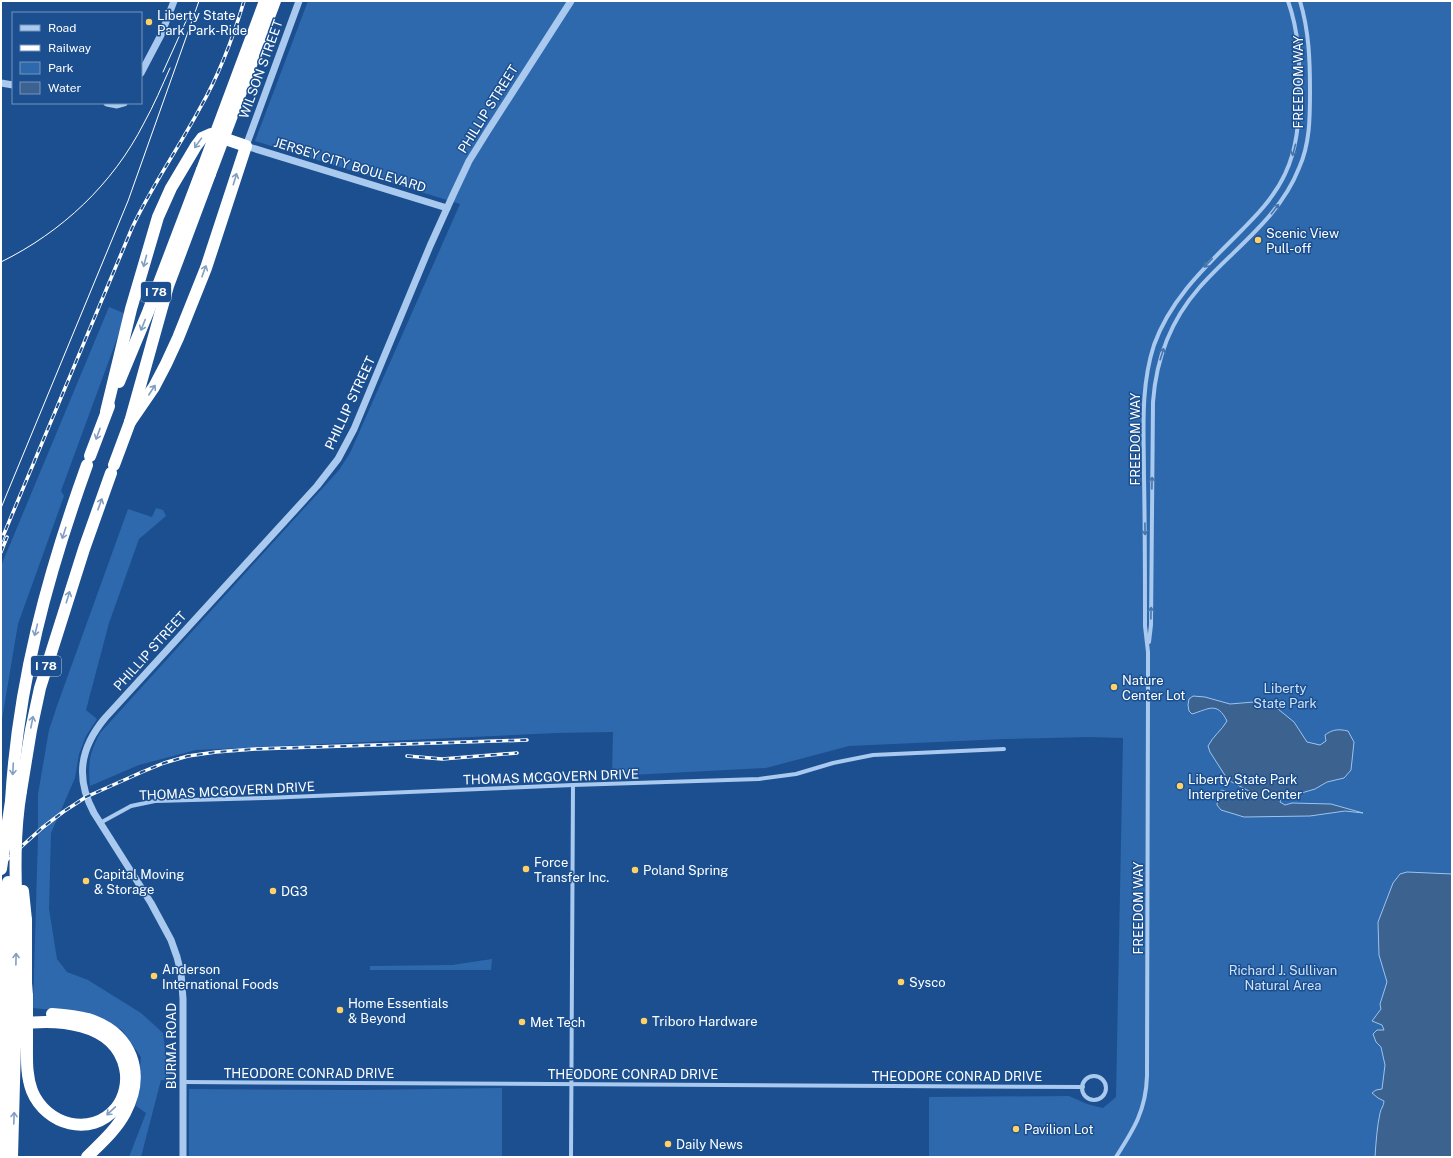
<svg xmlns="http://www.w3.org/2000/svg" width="1453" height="1158" font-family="'Public Sans',sans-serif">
<rect width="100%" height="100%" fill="#1b4f8f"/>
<g fill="#2e69ad">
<path d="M308,1h1144v874l-63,282h-460v-60l140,-1 18,8 16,4 13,-11 7,-359 -33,-1 -86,2 -155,7 -83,22 -154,8 1,-44 -56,1 -361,17 -57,15 -49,21c-2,-23 -1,-32 10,-53l239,-263 11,-17 110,-249 -205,-63z"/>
<polygon points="109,307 126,314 61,491 64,496 18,624 1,725 1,566"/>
<polygon points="156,508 163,510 166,516 139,539 109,623 86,710 97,719 86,736 79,754 75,778 51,833 49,909 57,959 67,972 88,980 141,1013 163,1033 169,1081 161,1080 141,1157 129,1157 146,1113 136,1106 141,1057 122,1030 90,1014 33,1008 38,837 38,794 49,730 58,703 128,509 152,517"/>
<polygon points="492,959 491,970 370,970 370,966 452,965"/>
<polygon points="502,1088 502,1157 189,1157 189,1089 360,1090"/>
</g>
<g fill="#3c6290" stroke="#9cc4f0">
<path d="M1193,696l12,1 25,7 24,-2 24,7 16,13 13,20 13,3 6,-4 -1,-6c8,-6 14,-6 23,-4l6,11 -3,28 -7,8 -17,4 -12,7 -34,10 -1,3 5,3 7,-2 39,1 32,9 -18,-2 -35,5 -66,1 -23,-7 -4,-5 1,-12 3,-3 31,8 2,-3 -3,-3 -23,-12 -18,-28 -2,-6c5,-10 14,-16 19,-25 -10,-20 -18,-12 -35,-7l-3,-3 -1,-6 1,-6z"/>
<path d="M1407,872l45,2v283h-77c1,-15 2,-30 5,-44 1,-5 4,-7 4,-12l-6,-3 -6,-5 4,-3 6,-1 3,-24 -4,-18 -5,-5 -3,-8 4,-4h7l-2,-5 -10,-4 9,-12 -1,-5 7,-22 -8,-27 -1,-33 15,-39 7,-9z"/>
</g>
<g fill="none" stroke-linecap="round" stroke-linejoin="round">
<g stroke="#a9c9ee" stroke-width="4">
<path d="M1149,642l2,-17 2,-223c3,-42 18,-82 46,-114 34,-39 80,-69 100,-120 11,-24 11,-51 11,-77 0,-31 -1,-60 -10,-90"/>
<polyline points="100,823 131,806 155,801 266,798 573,785 759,779 796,774 833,763 873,755 1004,749"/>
<circle cx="1094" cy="1088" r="12"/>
<polyline points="183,1082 1083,1087"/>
<polyline points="571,1157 573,785"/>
<path d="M1116,1157c18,-28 30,-47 31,-81l1,-384v-40l-3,-26c0,-50 0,-100 -1,-149 0,-45 -4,-89 10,-132 16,-45 50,-77 83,-110 18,-18 37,-37 48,-61 12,-25 14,-52 14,-79 1,-33 0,-63 -11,-94"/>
</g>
<g stroke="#a9c9ee" stroke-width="7">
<polyline points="299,1 246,146 447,208"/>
<polyline points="141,73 161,35 174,1"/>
<polyline points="1,83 13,85"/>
<polyline points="107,103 117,105 124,103"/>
<path d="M183,1157v-158l-2,-26 -4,-16 -6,-17 -20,-37 -57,-90c-19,-35 -14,-65 11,-95l212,-232 21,-27 16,-30 76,-183 23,-51 16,-34 18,-29 84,-131"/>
</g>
<g stroke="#fff" stroke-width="12">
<polyline points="119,382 148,312 202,170"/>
<polyline points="106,412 131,309 158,217 171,188 196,146 202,138 211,134 246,146 206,268 178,338 166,364 154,387 130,422"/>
<polyline points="90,456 109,406"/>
<polyline points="114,465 130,422 168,286 210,174"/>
<polyline points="21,791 31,730 40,688 84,549 111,473"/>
<path d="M11,801c7,-118 36,-225 76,-336"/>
<polyline points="26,920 26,983 27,996"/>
<polyline points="16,998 17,917"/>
<polyline points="6,1000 7,920"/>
<path d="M52,1014c12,1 24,2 36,5 44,14 58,54 37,94 -9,17 -24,30 -38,44"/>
<path d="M18,1024c37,-5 97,-3 107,44 3,13 0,29 -9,40 -25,30 -70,17 -84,-17 -6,-16 -5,-32 -5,-48"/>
<polyline points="2,1157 6,1046"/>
<polyline points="12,1157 15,1045"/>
</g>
<g stroke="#fff" stroke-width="1">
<polyline points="163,72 187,19"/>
<path d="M1,262c61,-30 112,-78 143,-139 10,-18 18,-37 26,-55"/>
<polyline points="1,508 128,201 199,1"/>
</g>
<defs>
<g id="rail">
<path d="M1,541l131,-313c19,-41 46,-79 68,-120 19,-33 33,-70 44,-107"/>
<polyline points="1,552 7,537"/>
<polyline points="407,756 442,759 517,753"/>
<polyline points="1,865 42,828 63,812 86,797 142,772 164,763 188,756 216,752 255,749 527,740"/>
</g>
</defs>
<use href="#rail" stroke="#fff" stroke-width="3.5"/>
<use href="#rail" stroke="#1b4f8f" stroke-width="2" stroke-dasharray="6" stroke-linecap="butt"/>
<g stroke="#fff" stroke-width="12">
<polyline points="202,170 265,1"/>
<polyline points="210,174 275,1"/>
<polyline points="1,869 11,801"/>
<polyline points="23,891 26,920"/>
<path d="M17,917c-2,-42 -3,-85 4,-126"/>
<polyline points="7,920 8,882"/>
<polyline points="27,996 27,1043"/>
<polyline points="15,1045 16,998"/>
<polyline points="6,1046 6,1000"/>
</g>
</g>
<defs><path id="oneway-shaft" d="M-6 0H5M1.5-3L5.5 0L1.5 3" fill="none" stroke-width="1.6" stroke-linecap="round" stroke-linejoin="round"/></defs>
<g stroke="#829ec1">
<use href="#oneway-shaft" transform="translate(198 143) rotate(126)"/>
<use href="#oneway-shaft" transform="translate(235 179) rotate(-73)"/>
<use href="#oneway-shaft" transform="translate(145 261) rotate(105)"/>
<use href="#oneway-shaft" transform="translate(204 271) rotate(-70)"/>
<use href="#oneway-shaft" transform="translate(143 325) rotate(112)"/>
<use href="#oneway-shaft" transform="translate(152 390) rotate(-57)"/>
<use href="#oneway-shaft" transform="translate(98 434) rotate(110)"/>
<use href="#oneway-shaft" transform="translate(100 504) rotate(-70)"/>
<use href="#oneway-shaft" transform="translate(64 533) rotate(108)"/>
<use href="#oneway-shaft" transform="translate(68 597) rotate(-73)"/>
<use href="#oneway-shaft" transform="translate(36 630) rotate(104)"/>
<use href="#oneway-shaft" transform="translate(32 722) rotate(-79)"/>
<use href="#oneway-shaft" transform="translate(13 769) rotate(93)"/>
<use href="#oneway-shaft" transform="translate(16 959) rotate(-89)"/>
<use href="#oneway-shaft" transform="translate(111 1111) rotate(137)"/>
<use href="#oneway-shaft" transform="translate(14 1118) rotate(-88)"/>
</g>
<g stroke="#4674ac">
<use href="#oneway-shaft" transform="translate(1294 150) rotate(105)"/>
<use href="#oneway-shaft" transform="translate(1275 209) rotate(-52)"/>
<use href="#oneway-shaft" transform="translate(1208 263) rotate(134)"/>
<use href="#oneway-shaft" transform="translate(1162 354) rotate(-72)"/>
<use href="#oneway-shaft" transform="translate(1152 483) rotate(-89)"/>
<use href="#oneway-shaft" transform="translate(1145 529) rotate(89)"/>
<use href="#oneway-shaft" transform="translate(1151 613) rotate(-89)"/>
</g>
<g fill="#ffd166" stroke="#1b4f8f" stroke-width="1.5">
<circle cx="149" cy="22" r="4"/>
<circle cx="1258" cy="240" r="4"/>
<circle cx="1114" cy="687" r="4"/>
<circle cx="1180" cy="786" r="4"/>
<circle cx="526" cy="869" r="4"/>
<circle cx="635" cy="870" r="4"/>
<circle cx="86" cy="881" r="4"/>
<circle cx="273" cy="891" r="4"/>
<circle cx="154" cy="976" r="4"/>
<circle cx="901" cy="982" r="4"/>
<circle cx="340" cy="1010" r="4"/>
<circle cx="644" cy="1021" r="4"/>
<circle cx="522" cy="1022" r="4"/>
<circle cx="1016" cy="1129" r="4"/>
<circle cx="668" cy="1144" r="4"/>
</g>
<g text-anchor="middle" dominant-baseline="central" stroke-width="3" stroke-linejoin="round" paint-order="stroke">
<g fill="#1b4f8f" stroke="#bbcadd" stroke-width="1">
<rect x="141" y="282" width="30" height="20" rx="3"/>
<rect x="31" y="656" width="30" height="20" rx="3"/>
</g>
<g font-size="12" font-weight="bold" fill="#fff">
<text x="156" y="292">I 78</text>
<text x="46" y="666">I 78</text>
</g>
<g font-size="13" fill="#fff" stroke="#1b4f8f" text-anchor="start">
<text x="157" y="15">Liberty State<tspan x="157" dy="15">Park Park-Ride</tspan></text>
<text x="1266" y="233">Scenic View<tspan x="1266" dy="15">Pull-off</tspan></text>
<text x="1122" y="680">Nature<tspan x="1122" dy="15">Center Lot</tspan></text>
<text x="1188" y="779">Liberty State Park<tspan x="1188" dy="15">Interpretive Center</tspan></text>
<text x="534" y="862">Force<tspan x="534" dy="15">Transfer Inc.</tspan></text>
<text x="643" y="870">Poland Spring</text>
<text x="94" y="874">Capital Moving<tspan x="94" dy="15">&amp; Storage</tspan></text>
<text x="281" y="891">DG3</text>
<text x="162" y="969">Anderson<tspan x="162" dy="15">International Foods</tspan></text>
<text x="909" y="982">Sysco</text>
<text x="348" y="1003">Home Essentials<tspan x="348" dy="15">&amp; Beyond</tspan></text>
<text x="652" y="1021">Triboro Hardware</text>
<text x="530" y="1022">Met Tech</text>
<text x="1024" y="1129">Pavilion Lot</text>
<text x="676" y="1144">Daily News</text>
</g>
<g font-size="13" fill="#fff" stroke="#1b4f8f">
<text transform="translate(261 69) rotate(-70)">WILSON STREET</text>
<text transform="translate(1298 82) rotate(-90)">FREEDOM WAY</text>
<text transform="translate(488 109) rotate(-58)">PHILLIP STREET</text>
<text transform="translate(350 165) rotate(17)">JERSEY CITY BOULEVARD</text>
<text transform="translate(350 403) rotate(-65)">PHILLIP STREET</text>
<text transform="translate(1135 439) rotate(-90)">FREEDOM WAY</text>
<text transform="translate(150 651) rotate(-48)">PHILLIP STREET</text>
<text transform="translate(551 777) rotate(-2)">THOMAS MCGOVERN DRIVE</text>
<text transform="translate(227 791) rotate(-3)">THOMAS MCGOVERN DRIVE</text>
<text transform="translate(1138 908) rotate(-90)">FREEDOM WAY</text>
<text transform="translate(171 1046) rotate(-90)">BURMA ROAD</text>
<text x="309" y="1073">THEODORE CONRAD DRIVE</text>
<text x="633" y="1074">THEODORE CONRAD DRIVE</text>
<text x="957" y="1076">THEODORE CONRAD DRIVE</text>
</g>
<g font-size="13" fill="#cfe3fa" stroke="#1b4f8f">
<text x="1285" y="688">Liberty<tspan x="1285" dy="15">State Park</tspan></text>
<text x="1283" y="970">Richard J. Sullivan<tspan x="1283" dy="15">Natural Area</tspan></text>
</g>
</g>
<rect width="1453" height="1158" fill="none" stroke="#ffffff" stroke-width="4"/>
<rect x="12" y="12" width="130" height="92" fill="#1b4f8f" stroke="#7695bc"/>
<rect x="20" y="25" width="20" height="6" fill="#a9c9ee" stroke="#7695bc"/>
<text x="48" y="32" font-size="12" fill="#ffffff">Road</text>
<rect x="20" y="45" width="20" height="6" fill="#ffffff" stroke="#7695bc"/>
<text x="48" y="52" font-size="12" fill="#ffffff">Railway</text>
<rect x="20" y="62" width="20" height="12" fill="#2e69ad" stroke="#7695bc"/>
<text x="48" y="72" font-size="12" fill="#ffffff">Park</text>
<rect x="20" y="82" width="20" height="12" fill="#3c6290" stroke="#7695bc"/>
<text x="48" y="92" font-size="12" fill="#ffffff">Water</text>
</svg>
